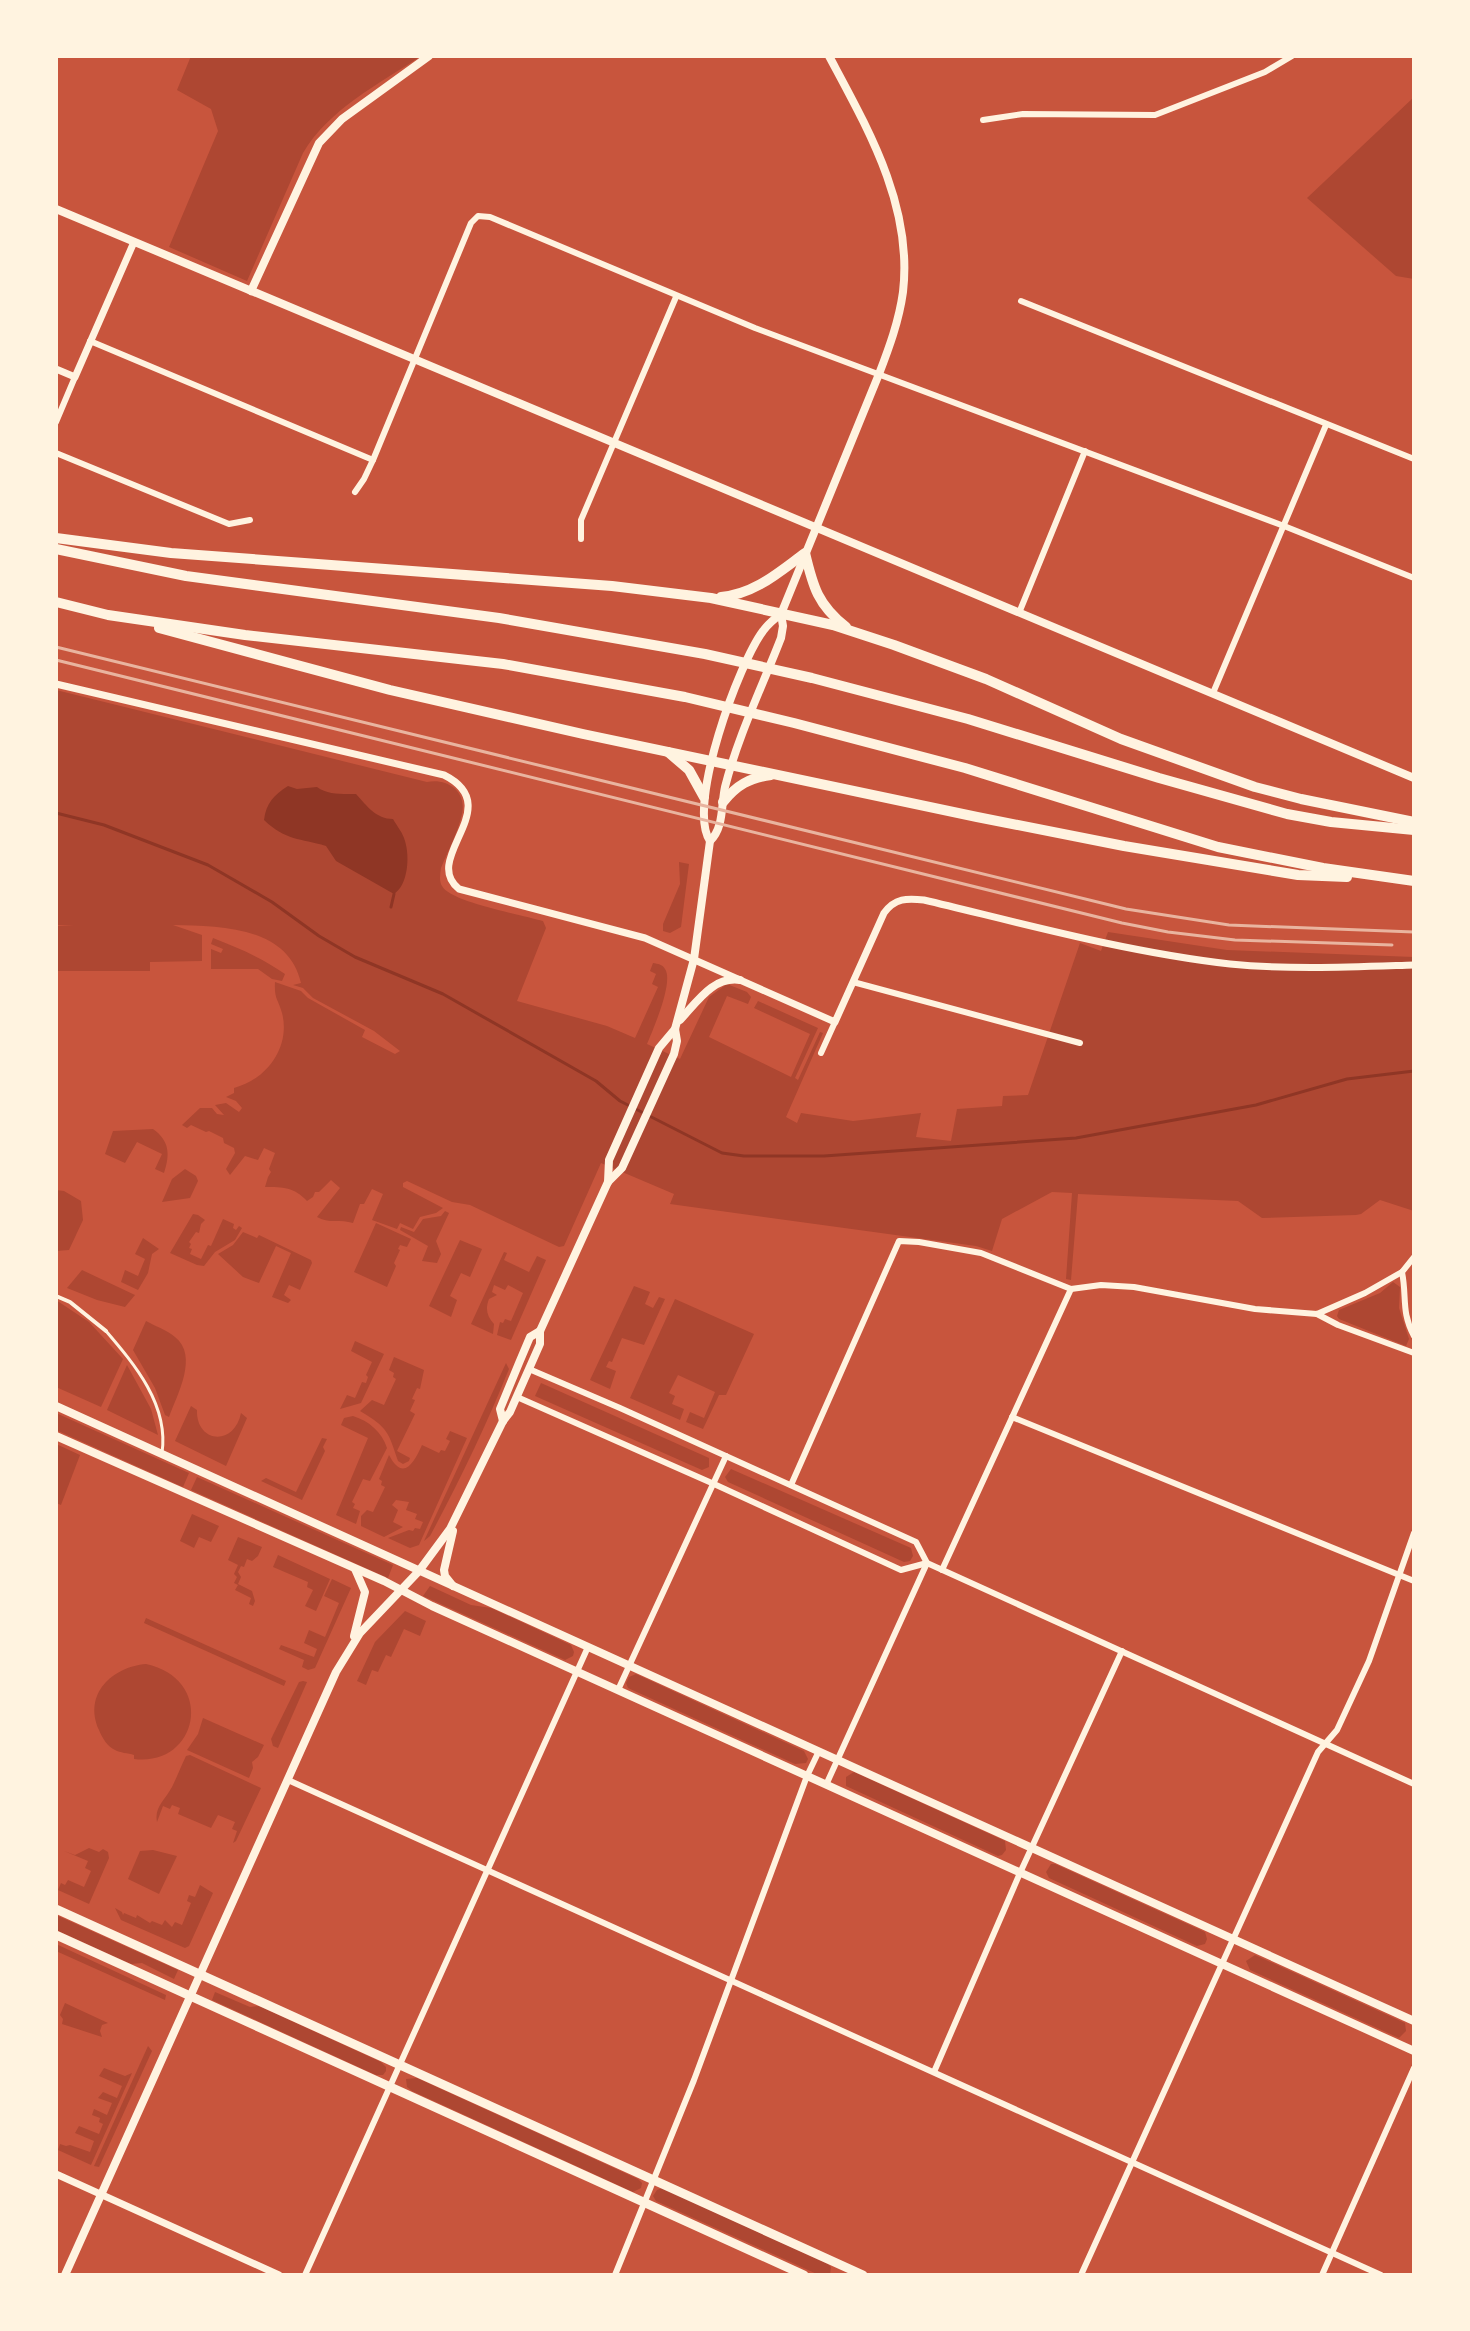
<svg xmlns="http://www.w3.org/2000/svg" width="1470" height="2331" font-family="'Titillium Web',sans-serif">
<rect width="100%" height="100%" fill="#c8553d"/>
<g fill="#ae4732">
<path d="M191,56h230c-42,28 -92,53 -118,97l-56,128 -78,-34 49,-116 -7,-22 -34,-19z"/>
<polygon points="1414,97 1414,279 1396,276 1307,198"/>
<path d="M56,690l371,92c20,-4 40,9 35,32 -4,18 -14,37 -21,54 -1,6 -2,13 1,18 8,16 81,29 101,35l3,7 -29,73 90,25 28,12 23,-51 -6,-3 4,-10 -6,-3 3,-8c5,1 9,1 12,6 9,12 -12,61 -18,75l33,15 29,-62 18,-13 20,8 4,5 -3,7 -21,-8 -18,41 82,40 19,-43 -56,-26 4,-7 60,27 -23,50 3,2 22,-48 3,1 -37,84 11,6 4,-10 52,8 68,-8 -5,24 35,4 6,-32 45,-3 1,-10 25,-1 52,-152 21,8 7,-19 119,18 187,7v254l-34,-11 -19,14 -5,1 -94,3 -24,-17 -160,-7 -7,86 -5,-1 6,-86 -20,-1 -50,27 -10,32 -16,-5 -306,-42 4,-10 -73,-31 -37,83 -5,1 -89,-42 -18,-3 -45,-21 -4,2v4l40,21 -7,5 -16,4 -7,12 -13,-6 -3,6 -25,-9 11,-26 -11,-5 -8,15h-4l-7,19c-12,-4 -25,1 -36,-6l23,-29 -9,-8 -12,12h-4l-2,5 -6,4c-13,-14 -24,-14 -42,-14l3,-10 3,-5 -2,-3 6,-16 -11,-5 -6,12 -13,-4 -15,19 -4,-6 9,-16 -1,-5 -10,-5 -1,-5 -14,-7 -3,1 -15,-7 -4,3 -5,-3 18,-17h12l5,6 7,1 -9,-10 11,-2 13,9 3,-4 -6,-7 -10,-4 8,-4v-5c32,-8 57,-41 48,-75 -4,-14 -8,-14 -7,-31l26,9 7,7 57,32 -3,7 33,17 5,-3 -26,-20 -61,-33 -10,-10 -10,-3 8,-2c-13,-57 -81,-57 -128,-58l29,10v26l-52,1v9h-94v-45l18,-1h-18z"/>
<polygon points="679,862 689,864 681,927 670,933 663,931 663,924 680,884"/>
<path d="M213,938c26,10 49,20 72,36l-3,7 -10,-2 -14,-10h-47v-20l10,4 2,-4 -12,-5z"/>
<path d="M153,1129c17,12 17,26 11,44l-9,-4 7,-15 -25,-12 -12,21 -20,-9 8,-23z"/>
<polygon points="185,1169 196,1176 198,1181 190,1198 162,1202 172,1179"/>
<polygon points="56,1190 64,1191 81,1201 83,1220 69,1250 56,1251"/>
<polygon points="445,1211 449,1213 436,1241 441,1254 437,1263 422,1261 428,1246 400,1230 401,1227 414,1232 423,1219 441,1216"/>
<polygon points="193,1214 198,1215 205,1220 201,1224 199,1233 196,1232 189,1242 191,1244 189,1248 192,1249 190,1254 201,1259 208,1245 211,1246 223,1219 234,1224 233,1228 236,1230 239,1226 242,1228 235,1240 215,1252 204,1266 197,1265 170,1253"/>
<polygon points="376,1223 411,1239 407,1247 400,1245 398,1249 400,1250 394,1263 396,1266 387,1287 354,1272"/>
<polygon points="243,1232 257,1238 259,1235 311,1260 312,1263 300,1290 289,1285 284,1295 291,1300 288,1303 272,1297 291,1253 276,1246 259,1283 243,1277 218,1254 233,1245"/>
<polygon points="143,1238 159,1249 152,1254 148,1273 138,1290 121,1282 125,1270 138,1276 145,1259 135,1254"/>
<polygon points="460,1240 482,1249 470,1277 461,1273 450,1296 457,1300 451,1317 429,1306"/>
<path d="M504,1252l3,1 -3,7 25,12 8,-16 9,4 -35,80 -14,-5 3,-13 3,1 2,-4 6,2 12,-28 -15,-8 -3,5 -11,-5 -2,7 5,3 -8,4c-4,10 -2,17 5,25l-1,10 -22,-10z"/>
<polygon points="82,1270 135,1295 125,1307 97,1300 67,1288"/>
<polygon points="1393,1282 1400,1287 1399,1308 1409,1339 1406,1346 1339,1319 1337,1316 1339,1310 1380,1293"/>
<polygon points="634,1286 650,1292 645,1304 653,1308 659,1297 665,1299 644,1345 622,1338 612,1362 609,1361 606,1367 616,1371 610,1389 590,1380"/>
<polygon points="675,1299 754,1334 726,1395 719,1395 703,1429 686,1422 690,1412 704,1418 715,1392 678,1375 669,1393 675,1396 672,1404 684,1409 680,1420 630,1398"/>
<polygon points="56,1300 89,1322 123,1359 101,1407 56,1387"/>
<path d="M146,1321c9,5 21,9 29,16 24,19 2,58 -6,80l-4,-2 -10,-27 -22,-38z"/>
<polygon points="355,1341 384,1354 361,1403 340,1409 347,1395 355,1398 362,1382 366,1383 368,1377 366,1375 372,1362 351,1351"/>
<path d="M394,1357l30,13 -4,19 -3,-1 -5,11 3,1 -5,11 5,3 -18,37 13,7 -1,3 -6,3 -5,-3c-10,-30 -10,-33 -38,-50l12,-11 12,5 12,-26 -3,-2 1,-4 -5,-3z"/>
<path d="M506,1363l3,6c-23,57 -50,113 -79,167l-6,5z"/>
<polygon points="127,1365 151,1409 158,1435 107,1410"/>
<polygon points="541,1383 709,1458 709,1467 702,1470 535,1396"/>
<path d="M191,1406l6,4c-1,33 37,37 44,3l6,5 -21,48 -51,-25z"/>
<polygon points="56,1413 189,1473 183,1487 56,1430"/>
<path d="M353,1416c16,5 29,16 34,32l-17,33 -7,-2 -11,23 3,2 -2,4 7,3 -4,13 -20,-9 32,-77 -27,-13 3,-7z"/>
<path d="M450,1431l17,7 -48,107 -9,3 -22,-10 21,-8 4,1 2,-3 5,1 3,-7 -8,-3 2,-5 -11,-4 3,-8 -13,-2 -4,5 6,5 -5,12 10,5 -19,10 -23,-11v-10l6,-6 6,2 12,-25 -4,-2 1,-4 -3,-2 10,-24c14,27 25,8 33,-10l17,8 2,-3 4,1 5,-10 -4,-2z"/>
<polygon points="322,1438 327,1439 323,1447 325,1451 302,1500 261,1481 266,1478 296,1492"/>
<polygon points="56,1444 80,1455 61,1505 56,1503"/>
<polygon points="731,1469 911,1548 913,1556 910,1561 904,1562 728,1482 725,1477"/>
<polygon points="197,1477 393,1565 388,1578 191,1490"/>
<polygon points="192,1514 219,1526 211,1542 199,1537 194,1548 180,1541"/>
<polygon points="238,1537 262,1547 258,1556 252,1561 247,1559 244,1567 241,1566 238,1572 241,1577 238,1584 252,1591 255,1601 253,1606 249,1604 251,1598 235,1590 238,1585 234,1583 237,1577 234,1574 238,1565 228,1560"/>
<polygon points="278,1555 330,1579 316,1611 305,1606 313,1590 307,1587 308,1582 273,1567"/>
<polygon points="332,1579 351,1588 315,1668 308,1670 302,1667 304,1660 279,1649 281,1645 314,1657 317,1649 304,1643 309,1630 325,1637 339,1603 324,1596"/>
<polygon points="430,1586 471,1605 491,1608 571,1645 574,1652 573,1656 565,1660 423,1596"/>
<polygon points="405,1611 426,1621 420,1636 404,1629 391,1657 386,1655 378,1672 372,1670 366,1685 357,1681 375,1642"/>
<polygon points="146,1618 286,1681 284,1686 144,1623"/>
<path d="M146,1664c70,15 53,103 -12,95v-4c-6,-2 -14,-2 -19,-5 -7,-3 -13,-12 -16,-20 -16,-36 13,-63 47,-66z"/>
<polygon points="636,1674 804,1751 808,1759 806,1763 795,1764 628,1688 626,1683 629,1677"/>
<polygon points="303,1681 307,1682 278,1748 273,1746 271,1739 299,1682"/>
<polygon points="203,1718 264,1745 258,1757 252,1762 253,1768 249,1778 187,1750 198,1734"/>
<path d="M190,1755l71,33 -25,53 -3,2 4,-12 -5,-2 3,-7 -17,-7 -7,13 -33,-14 2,-6 -8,-3 -2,4 -7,-3 -6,16c-3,-15 8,-22 15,-35 5,-10 9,-21 14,-31z"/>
<polygon points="854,1772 1005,1841 1006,1850 1002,1855 998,1856 846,1786 846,1777"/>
<polygon points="89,1848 99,1852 103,1849 108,1852 109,1858 89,1904 58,1890 61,1883 65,1885 68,1880 84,1887 91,1871 85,1868 88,1861 64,1851 75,1855"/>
<polygon points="153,1850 177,1856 159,1894 128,1879 140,1851"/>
<polygon points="1051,1864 1055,1864 1205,1932 1207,1939 1205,1944 1197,1946 1049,1878 1046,1872"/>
<polygon points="200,1885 213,1893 189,1946 185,1948 121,1920 115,1908 122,1912 123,1915 124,1913 136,1918 137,1915 150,1923 152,1921 162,1925 165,1920 172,1927 175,1922 182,1925 191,1903 187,1901 189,1895 195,1897"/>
<polygon points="56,1915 178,1970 174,1979 142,1963 131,1964 56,1930"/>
<polygon points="56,1944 166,1995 165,2000 56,1951"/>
<polygon points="1255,1955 1405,2023 1406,2031 1399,2038 1250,1970 1246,1961"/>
<polygon points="215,1992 250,2007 259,2006 381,2062 386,2067 386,2071 383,2075 376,2075 212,2000"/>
<polygon points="65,2003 108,2023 102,2025 100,2031 102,2037 62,2024 63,2019 60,2015"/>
<polygon points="148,2046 152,2051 99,2167 94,2166"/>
<polygon points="104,2068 125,2076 132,2073 91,2165 58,2150 60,2144 66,2146 70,2145 90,2152 94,2141 75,2133 79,2126 99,2134 103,2124 99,2122 100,2118 92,2115 94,2109 107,2115 112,2103 98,2098 103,2092 117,2098 122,2086 99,2076"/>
<polygon points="417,2078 638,2179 642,2183 641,2188 633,2192 412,2091 407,2087 406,2079"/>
<polygon points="662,2188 828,2264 831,2267 830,2275 819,2275 656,2201 653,2196 657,2190"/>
</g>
<path fill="#8f3625" d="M288,786l9,3 20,-2c11,8 25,7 39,7 11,12 20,25 37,25 4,7 10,14 12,22 5,16 3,44 -11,53l-58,-33 -10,-15c-26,-8 -40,-5 -62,-26 2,-17 10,-25 24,-34z"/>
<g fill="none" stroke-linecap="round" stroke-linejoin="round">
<g stroke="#8f3625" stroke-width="3">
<polyline points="56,813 104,825 208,865 272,902 319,936 355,957 443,994 596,1081 620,1101 722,1153 744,1156 824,1156 1076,1138 1256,1105 1347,1079 1414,1071"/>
<polyline points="391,907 394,894"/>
</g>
<path stroke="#fff3e0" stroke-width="3" d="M106,1331c29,34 63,74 56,122"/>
<polyline stroke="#fff3e0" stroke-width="4" points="56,1296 70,1302 106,1331"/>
<g stroke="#fff3e0" stroke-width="6">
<polyline points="983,120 1023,114 1155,115 1265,72 1292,56"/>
<polyline points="1021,301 1414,459"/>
<polyline points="90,341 373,460"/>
<polyline points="56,422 75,377"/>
<polyline points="56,453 229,524 250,520"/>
<polyline points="355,492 364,479 373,460 471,223 478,216 490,217 755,328 1284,526 1414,578"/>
<polyline points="581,539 581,520 676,297"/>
<polyline points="1019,613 1085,451"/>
<polyline points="1213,693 1326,425"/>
<polyline points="853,982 1080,1043"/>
<polyline points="821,1053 835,1022"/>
<path d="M1402,1272c5,25 -1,40 12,64"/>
<polyline points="1317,1314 1338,1325 1414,1353"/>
<polyline points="529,1369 620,1408 916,1542 927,1563 1414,1784"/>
<polyline points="517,1397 714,1484 901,1570 927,1563"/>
<polyline points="1012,1417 1414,1581"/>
<polyline points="791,1485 899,1241 919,1242 981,1253 1071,1289 1101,1285 1134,1287 1255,1309 1317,1314 1365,1293 1402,1272 1414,1257"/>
<polyline points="942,1570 1071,1289"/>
<polyline points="618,1690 726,1456"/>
<polyline points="288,1780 1381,2275"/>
<polyline points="826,1785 927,1563"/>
<polyline points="934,2072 1020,1873 1122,1651"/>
<polyline points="305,2275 588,1647"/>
<polyline points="615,2275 694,2080 807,1776 818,1753"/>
<polyline points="1081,2275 1318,1752 1337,1730 1369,1661 1414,1533"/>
<polyline points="1322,2275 1414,2068"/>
</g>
<g stroke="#fff3e0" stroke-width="7">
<polyline points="56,369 75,377 134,242"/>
<path d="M56,684l388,91c64,32 -24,83 15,114l186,49 190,84 49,-109c11,-15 23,-15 40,-13 101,24 202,52 306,64 61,6 123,3 184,1"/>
<polyline points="56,2174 279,2275"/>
</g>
<g stroke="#fff3e0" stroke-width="8">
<polyline points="56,209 1414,778"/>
<polyline points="251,291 319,143 342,119 429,56"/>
<path d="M710,841c-24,-35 29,-178 53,-210 5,-7 11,-12 18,-17l98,-240c10,-26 20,-53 24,-82 10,-86 -35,-163 -74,-236"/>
<path d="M680,1020c17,-18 33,-44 60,-40"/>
<polyline points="608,1182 609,1160 659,1048 675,1029"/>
<polyline points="56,1406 1414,2021"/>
<polyline points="503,1421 500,1409 519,1363 530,1337 540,1331"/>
<polyline points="56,1436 384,1581 432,1606 1414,2051"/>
<polyline points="453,1586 445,1576 444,1570 453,1531"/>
<polyline points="354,1636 365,1592 355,1569"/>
<path d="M65,2275l271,-603 24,-39 59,-62 31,-42 53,-108 7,-9 30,-68v-13l68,-149 14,-14 52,-114 3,-13 -2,-12 19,-70 16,-118c14,-13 11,-36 15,-54 13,-51 37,-100 56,-149l2,-12 -2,-12"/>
</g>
<g stroke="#fff3e0" stroke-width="9">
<polyline points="56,1909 863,2275"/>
<polyline points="56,1935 804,2275"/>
</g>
<g stroke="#fff3e0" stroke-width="10">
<polyline points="56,538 171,553 612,586 711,598 833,625 894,645 986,679 1121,739 1255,787 1301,799 1414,822"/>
<polyline points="56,549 186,576 499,618 705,654 812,678 968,719 1159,778 1287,814 1331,822 1414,830"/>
<path d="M721,597c34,-3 58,-25 84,-44 8,34 13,52 41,74"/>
<polyline points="56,602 108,615 245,635 503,664 685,697 794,723 965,768 1218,847 1323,868 1414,881"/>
<polyline points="159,628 390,690 583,734 977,817 1124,846 1298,875 1347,877"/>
<polyline points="668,752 689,770 704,797"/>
<path d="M723,802c14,-17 26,-24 48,-27"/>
</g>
<g stroke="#e9b49f" stroke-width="3">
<polyline points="56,647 1126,909 1229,925 1414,932"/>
<polyline points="56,660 1122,923 1168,932 1235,940 1392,945"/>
</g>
</g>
<rect width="1470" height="2331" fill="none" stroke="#fff3e0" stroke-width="116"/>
</svg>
